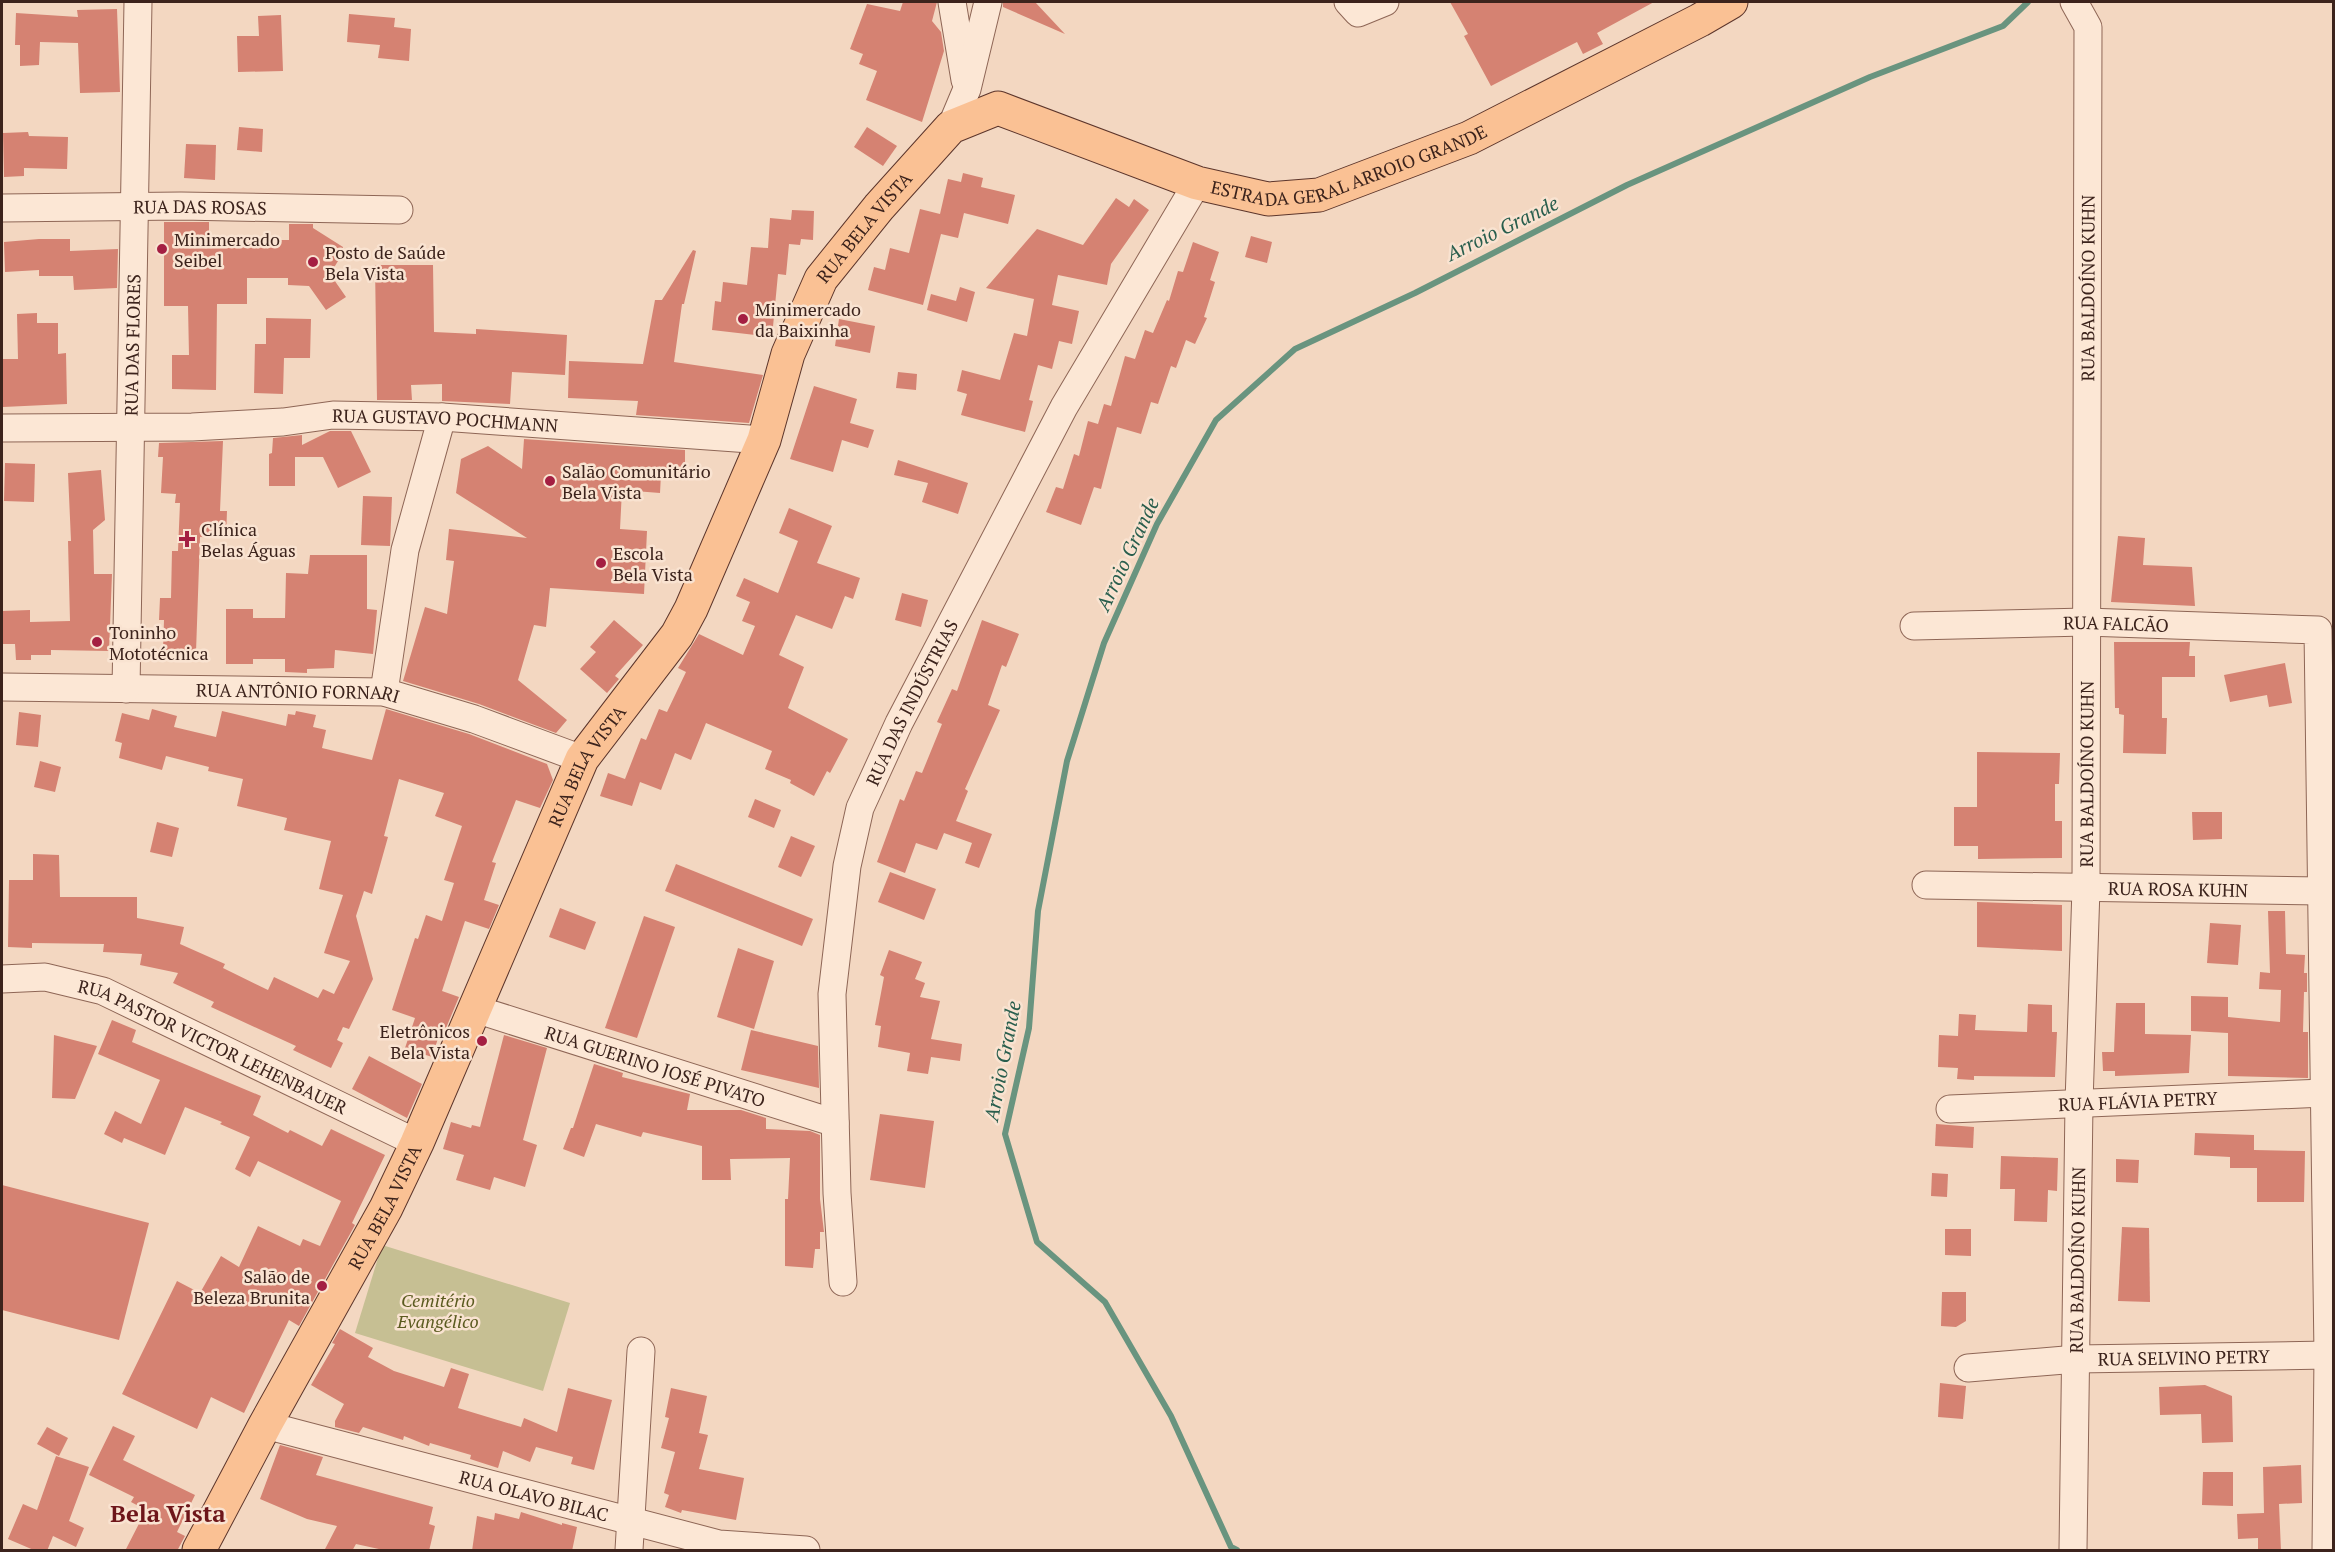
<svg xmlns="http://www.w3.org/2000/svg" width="2335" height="1552" font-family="'PT Serif',serif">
<rect width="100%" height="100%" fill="#f3d7c1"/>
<polygon fill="#c6bf93" points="382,1245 570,1303 543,1391 355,1333"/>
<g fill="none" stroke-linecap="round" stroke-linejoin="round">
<polyline stroke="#69947f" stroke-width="6" points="1237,1550 1231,1547 1171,1416 1105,1302 1037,1242 1005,1134 1029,1028 1038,911 1067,761 1104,643 1157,524 1216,420 1295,349 1415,293 1627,185 1870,77 2003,26 2028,2"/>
</g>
<g fill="#d58272">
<polygon points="903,2 937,2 932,21 941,32 944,51 922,122 866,100 877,71 859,64 863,54 850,49 867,4 900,11"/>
<polygon points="1003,2 1035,2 1065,34 1003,7"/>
<polygon points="1450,2 1654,2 1597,33 1603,44 1583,54 1577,42 1491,86 1464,36 1468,34"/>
<polygon points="117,9 120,92 80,93 78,43 40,42 39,65 20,66 20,45 15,45 16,13 78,17 77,10"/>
<polygon points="349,14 395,18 394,27 411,29 409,61 378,58 380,45 347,42"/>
<polygon points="281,15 283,71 238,72 237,36 259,36 258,16"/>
<polygon points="239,127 263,129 262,152 237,150"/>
<polygon points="867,127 897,146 883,166 854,147"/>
<polygon points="28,132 29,136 68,137 67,169 24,168 24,176 4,177 3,133"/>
<polygon points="186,144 216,145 215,180 184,178"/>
<polygon points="963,173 983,178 981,187 1015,195 1008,224 964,213 958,238 941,234 923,305 868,290 874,267 885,270 890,248 909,253 920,209 940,214 948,179 961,182"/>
<polygon points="1116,198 1129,207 1134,199 1149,210 1111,264 1107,285 1058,275 1052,305 1079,311 1072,344 1059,341 1052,369 1038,365 1029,400 1033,401 1025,432 961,415 967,394 957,391 962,370 1000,380 1014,333 1027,336 1034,299 986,288 1037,229 1083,245"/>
<polygon points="792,210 814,211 813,240 801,239 800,245 789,244 786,275 778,274 772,337 712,330 715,301 721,302 723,282 747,285 751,247 768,248 770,218 791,220"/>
<polygon points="164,222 209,222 209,240 289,240 289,224 313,224 313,228 343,247 343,253 330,274 346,297 326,310 309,286 288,285 288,278 247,278 247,304 217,304 216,390 172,389 172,355 189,355 188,306 164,306"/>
<polygon points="1251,236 1272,242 1267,263 1245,257"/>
<polygon points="39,239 70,239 70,251 118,249 117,288 74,290 73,276 39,276 39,270 5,272 4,242"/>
<polygon points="1193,242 1219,252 1210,280 1215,282 1204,317 1207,318 1195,344 1186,340 1176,368 1171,366 1158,404 1151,402 1141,434 1117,427 1101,489 1094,487 1081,525 1046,512 1056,487 1063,489 1074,454 1079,456 1088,421 1098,424 1104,404 1111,406 1125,356 1135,359 1145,330 1153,333 1167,300 1169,301 1178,271 1183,272"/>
<polygon points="693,250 696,251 684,304 682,304 674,362 763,375 749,423 636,415 638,401 568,398 569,361 643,364 655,300 662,300"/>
<polygon points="375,265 433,265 434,332 476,334 476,329 567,335 565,375 512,372 510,404 442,401 442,384 411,385 412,400 377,400"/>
<polygon points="960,287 975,292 967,322 927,310 931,294 956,301"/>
<polygon points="37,313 37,323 58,323 58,354 66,353 67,404 3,407 2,359 18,359 17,314"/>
<polygon points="266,318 311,319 310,358 284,358 283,394 254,393 255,344 266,344"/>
<polygon points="839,319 875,326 870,353 835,346"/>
<polygon points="898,372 917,374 916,390 896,388"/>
<polygon points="814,386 857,399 850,423 874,430 868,448 842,440 833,472 790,459"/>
<polygon points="330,431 351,431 371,472 338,488 323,457 295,457 295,486 269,486 269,454 272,453 273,438 302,435 302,445"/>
<polygon points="524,439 685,450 685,475 661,474 660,493 622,490 620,529 647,531 644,594 550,588 546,627 534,625 518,680 567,720 556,733 479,704 403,681 425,607 447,614 454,561 446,560 449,529 527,538 456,493 461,459 488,446 522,469"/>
<polygon points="223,441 220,511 227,511 226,538 200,537 196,652 163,650 164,620 159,620 160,598 171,598 172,551 178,551 180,503 175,503 176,494 161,493 163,457 158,457 159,443"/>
<polygon points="898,460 968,483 958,514 922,502 928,483 894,475"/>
<polygon points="5,463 35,464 34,502 4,501"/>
<polygon points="101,470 105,520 93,530 94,574 112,574 109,651 51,650 51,655 31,655 31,660 16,660 15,644 2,644 2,611 30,610 30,622 70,621 68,541 71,541 68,473"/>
<polygon points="363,496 392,497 390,546 361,545"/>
<polygon points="789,508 832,526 817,563 860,578 853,599 845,596 832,629 796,615 779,655 804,667 788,708 848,739 830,773 827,771 814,796 790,783 791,780 765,769 772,751 706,723 691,760 675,753 661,790 640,782 632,806 600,796 608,773 625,779 641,738 646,740 659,709 667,712 686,672 678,668 699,634 743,655 755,626 742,621 750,602 736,596 744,578 778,593 798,541 779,533"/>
<polygon points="2118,536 2145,538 2143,565 2192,567 2195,606 2111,602"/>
<polygon points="310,555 367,555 367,609 377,610 373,654 335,650 334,668 307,669 307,673 285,672 285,659 253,659 253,664 226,664 226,609 253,609 253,618 285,618 286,573 308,574"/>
<polygon points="902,593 928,600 921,627 895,620"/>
<polygon points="614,620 643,645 615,676 619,679 607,693 580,669 596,652 590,647"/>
<polygon points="982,620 1019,634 1006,667 1002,665 988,705 1000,710 965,789 968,791 956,821 992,834 979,868 965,863 972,843 944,833 937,850 916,843 905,873 877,862 900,799 904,801 916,771 922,773 942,724 937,722 952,689 957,691"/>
<polygon points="2114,642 2190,642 2189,656 2195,656 2195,677 2162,677 2162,718 2167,718 2166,754 2123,753 2124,715 2119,714 2119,708 2115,708"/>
<polygon points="2285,663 2292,703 2269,707 2267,695 2230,702 2224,675"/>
<polygon points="152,709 177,716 174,727 216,737 222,711 286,726 288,714 295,715 296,711 316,715 313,727 326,730 322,748 372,760 386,709 469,734 547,764 553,780 540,808 516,800 492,862 496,863 484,900 499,905 489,929 465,921 442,991 459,997 446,1028 442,1026 432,1057 405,1048 415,1018 392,1010 415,938 418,939 426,915 442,921 454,883 444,880 462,826 435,816 444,793 399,779 384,836 388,837 372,894 364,891 356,916 373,979 349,1029 343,1027 337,1040 343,1043 331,1068 293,1050 296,1046 211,1007 214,1002 173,983 178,973 140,965 142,954 103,952 104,944 32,943 32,948 8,947 9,880 33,880 33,854 59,855 60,897 137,897 137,918 184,927 180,944 225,964 223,968 268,990 274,977 318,998 323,989 334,994 350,961 324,953 343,895 319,889 331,841 284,830 287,818 237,806 243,779 208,771 209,767 166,756 162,770 119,758 122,743 115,741 122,713 149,720"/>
<polygon points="19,712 41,715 38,747 16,745"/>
<polygon points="1977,752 2060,753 2059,784 2055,784 2055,821 2062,821 2062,858 1978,859 1978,846 1954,846 1954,807 1977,807"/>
<polygon points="40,761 61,767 55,792 34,787"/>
<polygon points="755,799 781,810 774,828 748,817"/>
<polygon points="2192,812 2222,812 2222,839 2193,840"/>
<polygon points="157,822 179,828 172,857 150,852"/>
<polygon points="791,836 815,846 801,877 778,867"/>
<polygon points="676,864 813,919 802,946 665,891"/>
<polygon points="890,872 936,889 924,920 878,902"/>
<polygon points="1977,902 2062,905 2062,951 1977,947"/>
<polygon points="560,908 596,922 585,950 549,937"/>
<polygon points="2268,911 2285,911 2286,954 2305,955 2304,973 2307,973 2307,992 2304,992 2303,1032 2308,1032 2308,1078 2228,1076 2228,1033 2191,1031 2191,996 2228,997 2228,1017 2280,1022 2281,990 2259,989 2260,972 2270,973"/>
<polygon points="644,916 675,927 637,1038 605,1028"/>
<polygon points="2210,923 2241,925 2238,965 2207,963"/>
<polygon points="738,948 774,961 754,1029 717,1017"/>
<polygon points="889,950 922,962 915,979 925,983 920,997 940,1001 931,1039 962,1044 960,1061 931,1057 928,1074 907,1071 910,1053 878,1047 881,1026 875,1025 884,977 880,975"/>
<polygon points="2116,1003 2145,1003 2145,1034 2191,1035 2189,1073 2115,1076 2115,1071 2103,1071 2102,1052 2114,1052"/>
<polygon points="2028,1004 2052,1005 2052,1032 2057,1032 2055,1077 1974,1076 1974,1080 1957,1079 1958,1068 1938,1067 1939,1035 1958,1036 1959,1014 1976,1015 1975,1030 2027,1032"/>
<polygon points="112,1020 136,1030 132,1042 261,1096 253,1115 288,1133 290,1130 322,1146 331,1129 385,1155 352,1223 355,1225 299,1326 289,1320 244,1413 211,1397 197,1429 122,1394 177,1281 200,1293 221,1256 239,1267 258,1226 300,1246 303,1239 320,1246 341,1201 258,1161 250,1177 235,1169 250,1137 220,1124 222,1122 185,1107 165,1155 124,1138 122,1143 104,1134 115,1111 141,1124 160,1080 98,1054"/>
<polygon points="751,1030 818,1046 819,1088 741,1070"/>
<polygon points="54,1035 97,1046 75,1099 52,1098"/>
<polygon points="504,1035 547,1048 523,1140 537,1145 525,1187 494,1177 490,1190 456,1180 464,1155 443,1149 451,1122 471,1128 472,1125 480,1127"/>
<polygon points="369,1056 422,1084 407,1118 352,1089"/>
<polygon points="594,1064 623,1073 622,1077 690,1094 687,1110 741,1110 766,1118 766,1129 810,1131 820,1135 820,1199 824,1232 820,1232 820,1249 815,1249 813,1268 785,1266 785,1199 788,1199 790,1158 730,1159 731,1180 702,1180 702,1146 643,1132 641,1137 596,1124 584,1157 563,1149 571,1128 573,1128"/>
<polygon points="880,1114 934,1121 925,1188 870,1180"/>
<polygon points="1936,1124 1974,1127 1973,1148 1935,1146"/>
<polygon points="2195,1133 2254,1135 2254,1150 2305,1151 2304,1202 2257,1202 2257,1168 2230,1168 2230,1157 2194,1155"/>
<polygon points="2001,1156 2058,1158 2057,1191 2048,1190 2047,1222 2014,1221 2015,1189 2000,1189"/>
<polygon points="2116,1159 2139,1160 2138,1183 2116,1182"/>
<polygon points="1932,1173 1948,1174 1947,1197 1931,1196"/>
<polygon points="2,1185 149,1223 119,1340 2,1310"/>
<polygon points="2122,1227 2149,1228 2150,1302 2118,1301"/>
<polygon points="1945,1229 1971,1229 1971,1256 1945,1255"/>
<polygon points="1942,1292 1966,1292 1966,1321 1956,1327 1941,1326"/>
<polygon points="340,1329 373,1348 368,1357 394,1371 444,1387 451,1368 469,1374 458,1408 521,1427 524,1418 557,1432 568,1388 612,1400 594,1470 571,1464 573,1457 536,1447 530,1462 503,1451 498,1468 470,1459 471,1455 430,1443 429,1446 404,1436 403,1440 363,1427 359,1433 335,1427 335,1421 344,1404 311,1385 335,1344 332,1343"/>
<polygon points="1940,1383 1966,1386 1963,1419 1938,1417"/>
<polygon points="2205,1385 2232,1396 2233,1442 2202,1443 2201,1414 2160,1415 2159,1387"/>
<polygon points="671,1388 707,1396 699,1433 708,1435 699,1469 744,1478 736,1520 682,1510 681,1513 665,1507 669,1495 664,1493 675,1452 661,1448 669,1418 665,1417"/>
<polygon points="113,1426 135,1436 123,1460 195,1495 177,1532 185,1536 177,1551 125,1551 146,1510 131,1502 134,1497 89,1475"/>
<polygon points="47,1427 68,1438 59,1456 37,1444"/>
<polygon points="280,1445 323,1457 316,1475 433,1507 429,1524 435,1526 429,1551 388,1551 356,1544 352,1551 324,1551 337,1526 307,1519 260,1499"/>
<polygon points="56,1456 89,1467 69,1521 84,1528 76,1547 53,1536 47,1551 36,1551 8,1539 23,1504 37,1510"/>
<polygon points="2301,1465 2302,1503 2279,1504 2281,1551 2258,1551 2258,1538 2238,1539 2237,1514 2264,1513 2263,1467"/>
<polygon points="2203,1472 2233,1472 2233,1506 2202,1505"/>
<polygon points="521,1512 562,1525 562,1523 577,1527 572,1551 472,1551 477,1516 494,1520 495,1513 519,1519"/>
</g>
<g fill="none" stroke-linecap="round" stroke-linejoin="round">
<defs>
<g id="minor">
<polyline points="952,2 965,80"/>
<polyline points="1348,2 1358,13 1385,2"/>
<polyline points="951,127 967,89 988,2"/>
<path id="s1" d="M2,208l179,-2 218,4"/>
<path id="s2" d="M2,428l190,-1 91,-5 50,-7 109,2 322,23"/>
<path id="s3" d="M1914,626l172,-4 232,8 10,725 -2,195"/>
<path id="s4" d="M2,687l382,5 90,27 108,40"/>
<path id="s5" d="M126,689c2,-229 10,-458 12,-687"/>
<polyline points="384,692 405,550 442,417"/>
<path id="s6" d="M1926,885l395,6"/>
<path id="s7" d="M2,979l43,-2 58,14 314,152"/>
<path id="s8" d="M475,1009l360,114"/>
<path id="s9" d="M1950,1109l374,-16"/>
<path id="s10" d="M843,1282l-6,-89 -5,-199 15,-128 13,-58 39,-85 165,-316 133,-224"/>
<path id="s11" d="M1968,1368l109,-9 251,-4"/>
<path id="s12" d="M265,1425l454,119 87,6"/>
<polyline points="629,1550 641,1351"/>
<path id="s13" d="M2073,1550l6,-447 7,-215 2,-861 -14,-25"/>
</g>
<g id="major">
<path id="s14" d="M199,1550l66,-125 121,-217 31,-65 165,-384 95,-124 14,-26 73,-169 24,-86 33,-75 58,-72 72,-80 47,-19 199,75 71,16 51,-4 150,-57 231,-118 31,-18"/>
</g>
</defs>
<use href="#minor" stroke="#8e6656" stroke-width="29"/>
<use href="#major" stroke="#5c352b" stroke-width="35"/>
<use href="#minor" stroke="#fce7d5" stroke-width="27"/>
<use href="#major" stroke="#fac194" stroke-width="33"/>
</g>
<g fill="#a41f42" stroke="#f9e3d1" stroke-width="2">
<circle cx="162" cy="249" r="6"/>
<circle cx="313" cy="262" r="6"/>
<circle cx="743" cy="319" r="6"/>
<circle cx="550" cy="481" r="6"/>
<path d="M184 530h6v6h6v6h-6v6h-6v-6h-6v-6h6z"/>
<circle cx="601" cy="563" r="6"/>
<circle cx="97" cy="642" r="6"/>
<circle cx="482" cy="1041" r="6"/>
<circle cx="322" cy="1286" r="6"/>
</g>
<g text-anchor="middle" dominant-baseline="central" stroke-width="5" stroke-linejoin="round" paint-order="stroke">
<g font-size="18" fill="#3c231c" stroke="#f9e3d1">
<text stroke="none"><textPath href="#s14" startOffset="2043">ESTRADA GERAL ARROIO GRANDE</textPath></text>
<text stroke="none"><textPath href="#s1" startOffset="198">RUA DAS ROSAS</textPath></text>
<text stroke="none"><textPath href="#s14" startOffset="1488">RUA BELA VISTA</textPath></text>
<text stroke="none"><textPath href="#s13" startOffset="1262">RUA BALDOÍNO KUHN</textPath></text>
<text stroke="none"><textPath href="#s5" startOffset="344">RUA DAS FLORES</textPath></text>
<text stroke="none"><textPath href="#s2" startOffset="444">RUA GUSTAVO POCHMANN</textPath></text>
<text stroke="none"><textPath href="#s3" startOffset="202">RUA FALCÃO</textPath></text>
<text stroke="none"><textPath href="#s4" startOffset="296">RUA ANTÔNIO FORNARI</textPath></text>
<text stroke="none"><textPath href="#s10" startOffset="594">RUA DAS INDÚSTRIAS</textPath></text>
<text stroke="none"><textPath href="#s14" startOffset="876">RUA BELA VISTA</textPath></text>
<text stroke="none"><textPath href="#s13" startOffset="776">RUA BALDOÍNO KUHN</textPath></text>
<text stroke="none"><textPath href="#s6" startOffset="252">RUA ROSA KUHN</textPath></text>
<text stroke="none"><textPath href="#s7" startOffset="225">RUA PASTOR VICTOR LEHENBAUER</textPath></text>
<text stroke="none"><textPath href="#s8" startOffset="189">RUA GUERINO JOSÉ PIVATO</textPath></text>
<text stroke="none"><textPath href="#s9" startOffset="188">RUA FLÁVIA PETRY</textPath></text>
<text stroke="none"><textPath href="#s14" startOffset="390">RUA BELA VISTA</textPath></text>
<text stroke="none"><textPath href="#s13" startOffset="290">RUA BALDOÍNO KUHN</textPath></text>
<text stroke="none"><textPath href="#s11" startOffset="216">RUA SELVINO PETRY</textPath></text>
<text stroke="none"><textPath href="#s12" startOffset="278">RUA OLAVO BILAC</textPath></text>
</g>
<g font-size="18" fill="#3c231c" stroke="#f9e3d1" text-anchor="start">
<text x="174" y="239">Minimercado<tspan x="174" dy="21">Seibel</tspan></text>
<text x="325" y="252">Posto de Saúde<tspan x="325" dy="21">Bela Vista</tspan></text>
<text x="755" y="309">Minimercado<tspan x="755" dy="21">da Baixinha</tspan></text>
<text x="562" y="471">Salão Comunitário<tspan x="562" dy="21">Bela Vista</tspan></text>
<text x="201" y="529">Clínica<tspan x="201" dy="21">Belas Águas</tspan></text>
<text x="613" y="553">Escola<tspan x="613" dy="21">Bela Vista</tspan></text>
<text x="109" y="632">Toninho<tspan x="109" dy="21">Mototécnica</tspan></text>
<text x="470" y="1031" text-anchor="end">Eletrônicos<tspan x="470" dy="21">Bela Vista</tspan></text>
<text x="310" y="1276" text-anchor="end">Salão de<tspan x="310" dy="21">Beleza Brunita</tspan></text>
</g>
<g font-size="18" font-style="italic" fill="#5b5b20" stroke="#f9e3d1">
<text x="438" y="1300">Cemitério<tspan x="438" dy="21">Evangélico</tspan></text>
</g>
<g font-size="20" font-style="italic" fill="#295e4d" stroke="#f9e3d1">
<text transform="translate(1502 228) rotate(-26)">Arroio Grande</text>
<text transform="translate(1127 554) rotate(-65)">Arroio Grande</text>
<text transform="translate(1002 1061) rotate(-79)">Arroio Grande</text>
</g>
<g font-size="24" font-weight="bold" fill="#6e161a" stroke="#f9e3d1">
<text x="168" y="1513">Bela Vista</text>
</g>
</g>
<rect width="2335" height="1552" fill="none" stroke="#3c231c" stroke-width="6"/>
</svg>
